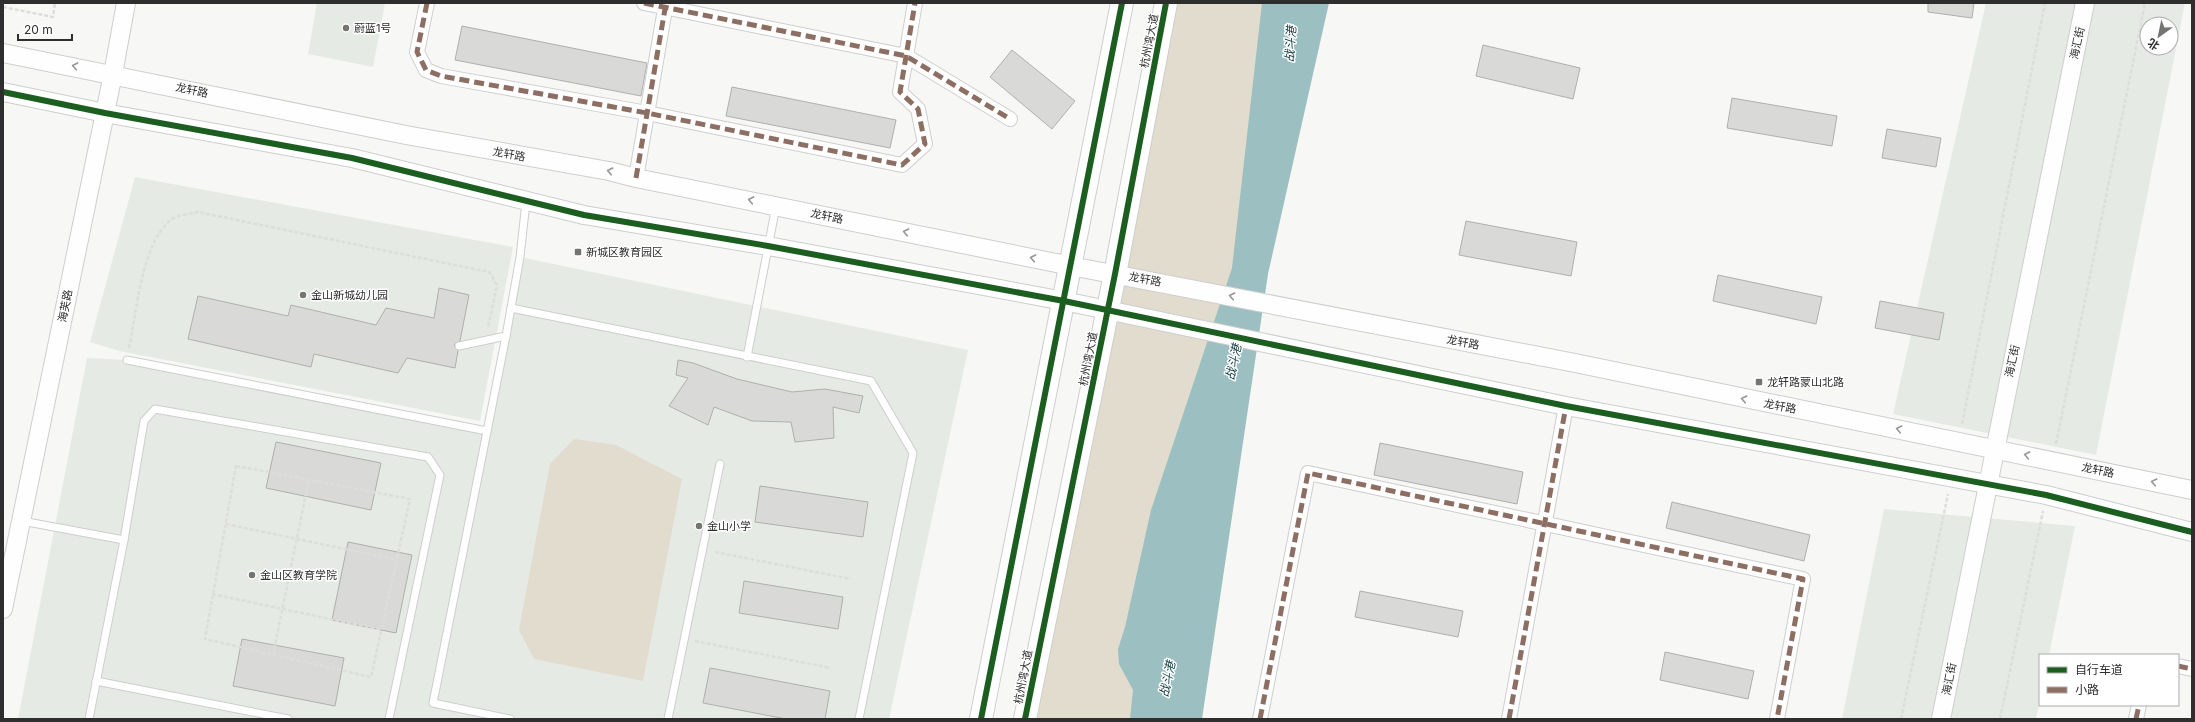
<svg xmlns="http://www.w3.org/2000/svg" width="2195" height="722" font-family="Inter,'Noto Sans SC',sans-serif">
<rect width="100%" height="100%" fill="#f7f8f6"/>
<g fill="#e5eae5" fill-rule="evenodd">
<polygon points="317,3 385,3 373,67 308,54"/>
<path d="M1986,3h199l-89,452 -203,-41zM2147,24h24v24h-24z"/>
<polygon points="135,177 513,247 480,421 119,351 90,342"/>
<polygon points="520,257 968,350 889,719 18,719 87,358 127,360 486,431"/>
<polygon points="1884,509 2075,526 2049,655 2040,655 2040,698 2036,719 1842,719"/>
</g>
<g fill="#e2dcce">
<polygon points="1174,3 1269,3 1238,271 1136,685 1137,719 1037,719"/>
<polygon points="574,439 616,445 682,479 643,681 534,659 519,630 550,464"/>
</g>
<polygon fill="#9cbfc1" points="1262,3 1329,3 1268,274 1202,719 1130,719 1133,690 1119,664 1118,649 1125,627 1151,510 1232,268"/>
<g fill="#d9d9d8" stroke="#afafae">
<polygon points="1928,3 1974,3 1972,18 1928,12"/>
<polygon points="462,26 647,63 641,96 455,60"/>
<polygon points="1483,45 1580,68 1573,99 1476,76"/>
<polygon points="1012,50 1075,101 1052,129 990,77"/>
<polygon points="732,87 896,120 890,148 726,116"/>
<polygon points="1732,98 1837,116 1832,146 1727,128"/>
<polygon points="1887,129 1941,138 1936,167 1882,158"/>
<polygon points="1466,221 1577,242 1571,276 1459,255"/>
<polygon points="1718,275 1822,297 1816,324 1713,301"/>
<polygon points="439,288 469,295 460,341 454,345 458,351 455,368 407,358 398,373 314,354 311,367 188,339 198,296 288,316 291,305 376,325 386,308 434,318"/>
<polygon points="1880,301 1944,313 1939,340 1875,328"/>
<polygon points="678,360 693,363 737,379 792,392 825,389 863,396 859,413 833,407 834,438 795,442 791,422 752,421 714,407 708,425 669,406 688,378 676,375"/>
<polygon points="276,442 381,463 371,510 266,488"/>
<polygon points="1380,443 1523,472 1517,504 1374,475"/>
<polygon points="760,486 868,502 863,537 755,522"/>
<polygon points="1672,502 1810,535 1804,561 1666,528"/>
<polygon points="348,542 412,555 396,633 332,620"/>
<polygon points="744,581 843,597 838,629 739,613"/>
<polygon points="1360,591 1463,611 1458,637 1355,617"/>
<polygon points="242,639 344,658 335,706 233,686"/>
<polygon points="1665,652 1754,671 1748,699 1660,680"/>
<polygon points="710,668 830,691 825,719 786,719 703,703"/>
</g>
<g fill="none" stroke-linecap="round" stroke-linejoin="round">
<defs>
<g id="service">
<polyline points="511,308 871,381 913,453 859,719"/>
<polyline points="459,346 506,336"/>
<polyline points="747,357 776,206"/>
<polyline points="127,360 487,431"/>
<polyline points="22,521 124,540"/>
<polyline points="96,681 288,719"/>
<polyline points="89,719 124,540 144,421 155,409 428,457 440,475 389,719"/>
<polyline points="510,719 433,703 506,336 520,257 526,202"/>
<polyline points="668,719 720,464"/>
</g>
<g id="minor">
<polyline points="427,3 417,52 426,70 441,76 647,113 902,165 925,144 918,109 900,92 915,3"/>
<polyline points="644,3 906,56 1010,119"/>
<polyline points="636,178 666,3"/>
<polyline points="2178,666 2192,669"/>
<polyline points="1260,719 1308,473 1803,579 1777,719"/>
<polyline points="1509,719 1566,406"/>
<polyline points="2136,719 2139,705"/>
</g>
<g id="tertiary">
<polyline points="3,53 406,135 609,171 636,178 1071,266 1575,363 2192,490"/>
<polyline points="3,92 105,113 352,158 584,215 768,246 1064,301 1566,406 2046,495 2192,532"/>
<polyline points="3,609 113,74 126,3"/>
<polyline points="1941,719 2085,3"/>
</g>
<g id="primary">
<polyline points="981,719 1122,3"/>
<polyline points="1025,719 1115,274 1166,3"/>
</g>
</defs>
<use href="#service" stroke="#cdcecd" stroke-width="9"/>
<use href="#minor" stroke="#cdcecd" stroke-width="16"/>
<use href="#tertiary" stroke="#cdcecd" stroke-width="20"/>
<use href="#primary" stroke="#cdcecd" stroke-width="24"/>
<g stroke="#dddddc" stroke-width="2.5" stroke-dasharray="4 2" stroke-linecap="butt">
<polyline points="3,7 53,17 55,3"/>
<path d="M129,348c8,-37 12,-105 43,-129 6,-4 18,-5 26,-7l291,60 8,13 -9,43"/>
<polyline points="1962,424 2045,3"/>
<polyline points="2056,444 2145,3"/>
<polygon points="236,466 410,499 371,677 205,639"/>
<polyline points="226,524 397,560"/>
<polyline points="715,552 851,579"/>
<polyline points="212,594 382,630"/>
<polyline points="695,641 831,668"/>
<polyline points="273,655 309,479"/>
<polyline points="1901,719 1948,494"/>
<polyline points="2000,719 2043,511"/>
</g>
<use href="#service" stroke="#fefefe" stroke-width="7"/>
<use href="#minor" stroke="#fefefe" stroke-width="14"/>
<use href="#tertiary" stroke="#fefefe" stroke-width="18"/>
<use href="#primary" stroke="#fefefe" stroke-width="22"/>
<g stroke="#8d6e63" stroke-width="5" stroke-dasharray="10 5" stroke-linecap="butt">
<polyline points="427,3 417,52 426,70 441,76 647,113 902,165 925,144 918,109 900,92 915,3"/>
<polyline points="644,3 906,56 1010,119"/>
<polyline points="636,178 666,3"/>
<polyline points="2178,666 2192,669"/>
<polyline points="1260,719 1308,473 1803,579 1777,719"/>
<polyline points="1509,719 1566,406"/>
<polyline points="2136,719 2139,705"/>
</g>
<defs>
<g id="cycleway">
<polyline points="3,92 105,113 352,158 584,215 768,246 1064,301 1566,406 2046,495 2192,532"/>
<polyline points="981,719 1122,3"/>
<polyline points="1025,719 1115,274 1166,3"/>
</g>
</defs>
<use href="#cycleway" stroke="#fff" stroke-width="8"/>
<use href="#cycleway" stroke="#1b5e20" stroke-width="6"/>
</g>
<defs><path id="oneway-chevron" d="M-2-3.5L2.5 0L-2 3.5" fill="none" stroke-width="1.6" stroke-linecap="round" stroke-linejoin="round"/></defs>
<g stroke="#969696">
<use href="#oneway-chevron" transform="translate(75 66) rotate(-169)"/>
<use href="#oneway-chevron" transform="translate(610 171) rotate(-167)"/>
<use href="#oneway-chevron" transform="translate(751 200) rotate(-169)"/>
<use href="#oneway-chevron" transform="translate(906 232) rotate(-168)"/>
<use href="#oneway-chevron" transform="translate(1033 258) rotate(-168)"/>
<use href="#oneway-chevron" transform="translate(1232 296) rotate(-168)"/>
<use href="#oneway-chevron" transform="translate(1744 399) rotate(-168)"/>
<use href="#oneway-chevron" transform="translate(1899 429) rotate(-168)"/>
<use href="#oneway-chevron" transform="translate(2027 455) rotate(-169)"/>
<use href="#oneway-chevron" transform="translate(2154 482) rotate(-168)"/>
</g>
<g fill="#747573" stroke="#fff" stroke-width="1.5">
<circle cx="346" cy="28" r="4"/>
<rect x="574" y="248" width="8" height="8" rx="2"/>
<circle cx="303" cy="295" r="4"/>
<rect x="1755" y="378" width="8" height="8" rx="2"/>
<circle cx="699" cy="526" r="4"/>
<circle cx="252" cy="575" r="4"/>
</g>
<g text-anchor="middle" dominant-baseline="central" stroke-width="3" stroke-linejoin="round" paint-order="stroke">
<g font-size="11" fill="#2d2e2d" stroke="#fff" text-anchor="start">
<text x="354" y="28">蔚蓝1号</text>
<text x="586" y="252">新城区教育园区</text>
<text x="311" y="295">金山新城幼儿园</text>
<text x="1767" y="382">龙轩路蒙山北路</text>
<text x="707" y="526">金山小学</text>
<text x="260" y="575">金山区教育学院</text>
</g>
<g font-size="11" fill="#2d2e2d" stroke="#fff">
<text transform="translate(1149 41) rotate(-79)">杭州湾大道</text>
<text transform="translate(2077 43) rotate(-78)">海汇街</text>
<text transform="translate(192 90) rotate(12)">龙轩路</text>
<text transform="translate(509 154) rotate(10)">龙轩路</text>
<text transform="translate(827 216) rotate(12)">龙轩路</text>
<text transform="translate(1145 279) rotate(10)">龙轩路</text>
<text transform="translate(65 306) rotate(-79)">海芙路</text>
<text transform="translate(1463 342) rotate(11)">龙轩路</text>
<text transform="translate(1088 359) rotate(-79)">杭州湾大道</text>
<text transform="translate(2012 361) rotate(-78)">海汇街</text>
<text transform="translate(1780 406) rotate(11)">龙轩路</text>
<text transform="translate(2098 470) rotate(12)">龙轩路</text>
<text transform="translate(1023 677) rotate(-79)">杭州湾大道</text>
<text transform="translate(1949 679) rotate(-79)">海汇街</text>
</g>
<g font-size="12" font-style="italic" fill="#0a3a3e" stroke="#fff">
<text transform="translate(1290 44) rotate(-86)">战斗港</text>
<text transform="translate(1233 362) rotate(-78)">战斗港</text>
<text transform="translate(1167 679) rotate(-78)">战斗港</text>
</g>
</g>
<rect width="2195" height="722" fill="none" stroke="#2d2e2d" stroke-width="8"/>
<rect x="2039" y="654" width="140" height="52" fill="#ffffff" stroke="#ababab"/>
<rect x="2047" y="667" width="20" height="6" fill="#1b5e20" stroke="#ababab"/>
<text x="2075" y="674" font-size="12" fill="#2d2e2d">自行车道</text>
<rect x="2047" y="687" width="20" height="6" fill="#8d6e63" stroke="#ababab"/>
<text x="2075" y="694" font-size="12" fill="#2d2e2d">小路</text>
<g transform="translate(2159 36) rotate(213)"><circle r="19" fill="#ffffff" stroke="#ababab"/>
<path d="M0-3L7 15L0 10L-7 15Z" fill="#747573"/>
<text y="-6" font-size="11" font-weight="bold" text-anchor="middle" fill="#2d2e2d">北</text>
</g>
<path d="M18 34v6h54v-6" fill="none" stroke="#2d2e2d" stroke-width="2"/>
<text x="24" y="34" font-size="12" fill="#2d2e2d" stroke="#ffffff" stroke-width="3" paint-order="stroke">20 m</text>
</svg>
